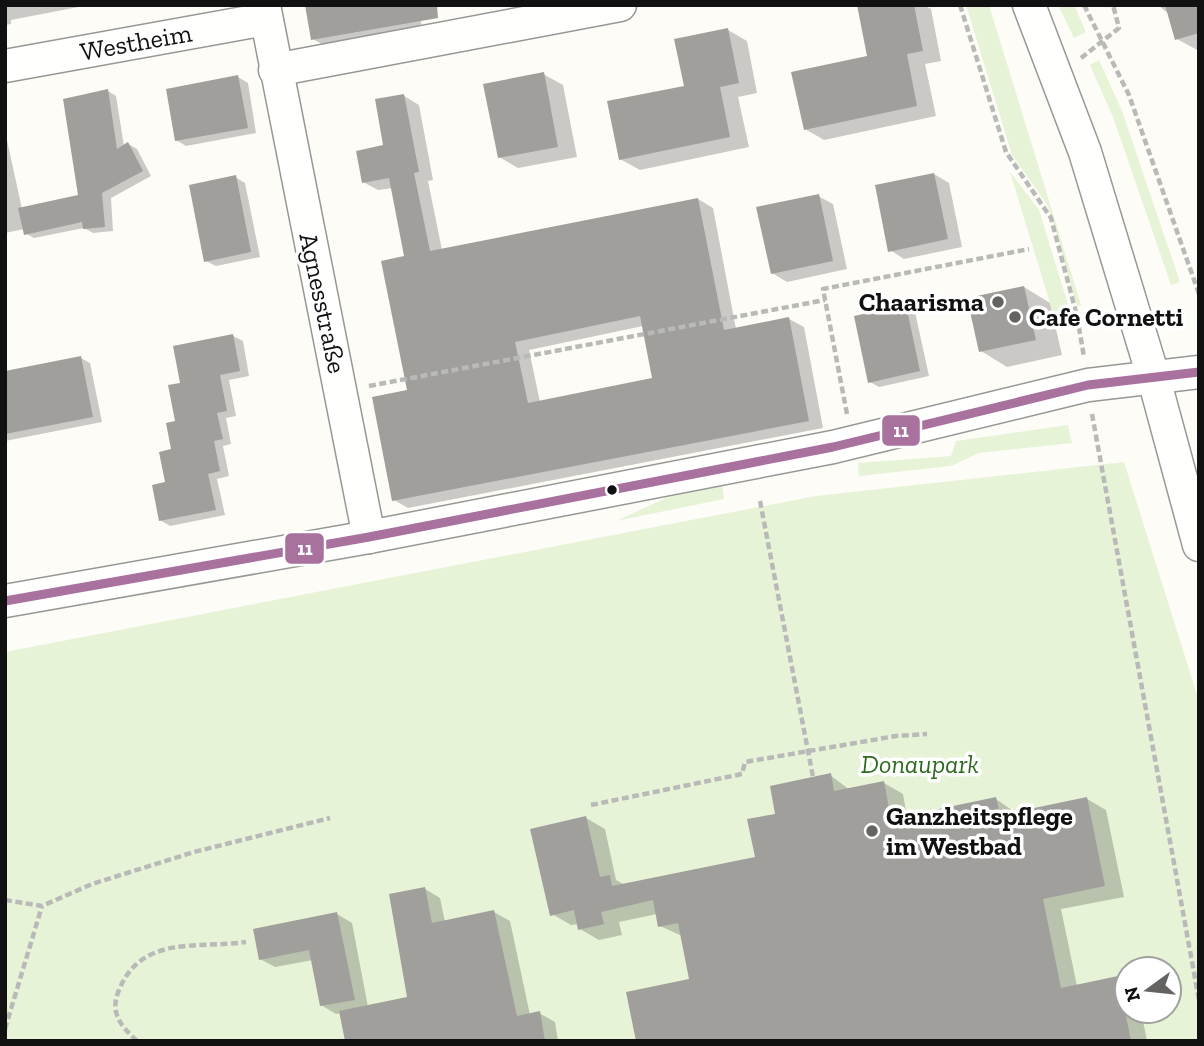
<svg xmlns="http://www.w3.org/2000/svg" width="1204" height="1046" font-family="'Zilla Slab',serif">
<rect width="100%" height="100%" fill="#fdfcf7"/>
<g fill="#e7f3d7" fill-rule="evenodd">
<polygon points="966,5 989,5 1081,305 1077,306 1048,206 1012,155"/>
<polygon points="1058,5 1074,5 1086,32 1074,38"/>
<polygon points="1099,60 1122,111 1180,282 1171,285 1113,117 1090,65"/>
<polygon points="1010,172 1039,210 1069,308 1053,313"/>
<polygon points="1068,425 1072,443 979,453 951,466 859,476 858,463 951,456 956,441"/>
<path d="M1124,462l75,239v340h-1194v-389l811,-156zM1127,969h42v42h-42z"/>
<polygon points="722,484 724,499 616,521 666,498"/>
</g>
<g fill="#0003" fill-rule="evenodd">
<polygon points="5,5 89,5 11,20 11,24 5,25"/>
<polygon points="418,5 423,34 332,50 313,39"/>
<polygon points="877,5 923,5 931,9 941,61 925,64 936,116 824,140 805,129 869,57"/>
<polygon points="1158,5 1199,5 1199,51 1177,39 1170,15"/>
<polygon points="728,30 747,41 757,93 738,97 749,147 640,170 620,159 686,87"/>
<polygon points="543,74 563,85 577,157 518,168 499,157"/>
<polygon points="238,77 248,83 256,133 186,146 176,140"/>
<polygon points="108,91 116,96 124,146 128,144 137,149 151,176 111,198 113,231 93,233 84,228 34,238 25,233 24,229 5,233 5,131 22,209 80,197"/>
<path d="M404,96l15,9 14,75 -5,1 14,69 256,-51 15,9 23,121 53,-10 15,8 19,101 -415,80 -14,-8 15,-108 -3,-134 -13,-70 -15,2 -15,-8 23,-35zM643,326l11,54 -114,22 -11,-52z"/>
<polygon points="934,174 949,183 962,247 904,259 890,250"/>
<polygon points="235,177 245,183 260,257 216,266 206,261"/>
<polygon points="818,196 833,204 847,269 787,282 772,273"/>
<polygon points="1024,287 1050,303 1062,355 1007,367 981,351"/>
<polygon points="905,307 915,312 929,376 879,387 870,382"/>
<polygon points="233,336 243,341 249,376 229,380 236,416 226,418 231,444 223,446 229,476 217,479 225,515 170,526 160,520 182,384"/>
<polygon points="81,358 90,363 102,422 5,441 5,372"/>
<polygon points="830,775 850,790 884,783 903,794 907,817 996,799 1016,813 1087,799 1106,810 1124,897 1061,909 1077,986 1117,978 1127,984 1127,1011 1141,1011 1147,1041 638,1041 691,980 682,936 660,926 657,914 619,922 622,935 599,940 580,929 579,924 571,925 552,914 586,818 605,829 616,880 625,885 757,859 777,815"/>
<polygon points="425,889 440,898 445,922 494,912 510,921 530,1015 539,1013 555,1022 558,1041 346,1041 341,1013 336,1014 321,1005 313,960 275,967 260,959 337,914 352,923 368,1007 409,999"/>
</g>
<g fill="#a19f9c" fill-rule="evenodd">
<polygon points="305,5 437,5 438,18 311,40"/>
<polygon points="857,5 914,5 923,51 907,54 917,106 804,130 791,72 867,56"/>
<polygon points="1165,5 1199,5 1199,33 1175,40"/>
<polygon points="728,28 739,83 720,87 730,137 619,160 607,101 684,86 674,39"/>
<polygon points="544,72 558,147 498,158 483,84"/>
<polygon points="238,75 248,128 175,141 166,89"/>
<polygon points="108,89 117,149 128,142 143,171 102,193 105,227 83,229 82,222 24,235 18,208 78,195 63,99"/>
<path d="M404,94l15,78 -5,1 16,78 268,-53 26,132 65,-13 20,104 -417,80 -20,-104 35,-7 -26,-129 23,-5 -15,-78 -27,5 -6,-32 27,-6 -8,-46zM640,316l12,62 -124,25 -13,-61z"/>
<polygon points="934,173 948,239 888,252 875,185"/>
<polygon points="236,175 251,252 204,262 189,185"/>
<polygon points="819,194 833,261 771,274 756,207"/>
<polygon points="1024,286 1036,340 979,352 967,298"/>
<polygon points="906,305 920,371 868,383 854,316"/>
<polygon points="233,334 240,371 220,375 227,411 217,413 223,439 214,441 220,471 208,474 216,510 159,521 152,485 165,482 159,452 171,449 166,423 175,421 168,385 180,383 173,346"/>
<polygon points="81,356 93,417 5,434 5,371"/>
<polygon points="831,773 834,791 884,781 891,819 996,797 1000,815 1087,797 1105,886 1043,899 1061,988 1118,976 1131,1041 636,1041 626,992 689,979 678,923 658,927 653,900 601,912 604,924 578,930 574,910 550,916 530,829 586,816 600,877 610,875 612,886 755,857 747,819 775,814 770,786"/>
<polygon points="425,887 432,923 494,910 517,1016 540,1011 545,1041 345,1041 339,1011 407,997 389,894"/>
<polygon points="337,912 355,1000 320,1006 309,950 259,960 253,929"/>
</g>
<g fill="none" stroke-linecap="round" stroke-linejoin="round">
<defs>
<g id="minor">
<polyline points="264,5 369,537"/>
<polyline points="1029,5 1085,152 1154,379 1199,545"/>
<polyline points="5,66 266,19"/>
<polyline points="275,70 620,5"/>
<polyline points="5,601 369,537 833,447 1088,385 1199,372"/>
</g>
</defs>
<use href="#minor" stroke="#979795" stroke-width="35"/>
<g stroke="#b9b9b8" stroke-width="4.5" stroke-dasharray="7 3.5" stroke-linecap="butt">
<polyline points="960,5 1006,152 1051,218 1077,316 1084,357"/>
<polyline points="1084,5 1129,95 1199,294"/>
<polyline points="1081,58 1119,28 1113,5"/>
<polyline points="369,386 825,300"/>
<polyline points="847,414 823,289 1029,249"/>
<polyline points="1092,414 1199,1000"/>
<polyline points="760,501 813,777"/>
<polyline points="591,805 742,774 745,762 896,736 927,734"/>
<polyline points="5,900 42,906 92,884 194,852 330,818"/>
<polyline points="5,1029 42,906"/>
<path d="M137,1041c-16,-15 -28,-28 -18,-51 23,-56 79,-41 127,-48"/>
</g>
<use href="#minor" stroke="#fffffe" stroke-width="32"/>
<defs>
<polyline id="bus-1" points="5,601 369,537 833,447 1088,385 1199,372"/>
</defs>
<use href="#bus-1" stroke="#fff" stroke-width="14"/>
<use href="#bus-1" stroke="#a9719e" stroke-width="9"/>
</g>
<g fill="#646362" stroke="#fff" stroke-width="2.5">
<circle cx="998" cy="302" r="7"/>
<circle cx="1015" cy="317" r="7"/>
<circle cx="872" cy="831" r="7"/>
</g>
<circle fill="#111" stroke="#fff" stroke-width="2.5" cx="612" cy="490" r="6"/>
<g text-anchor="middle" dominant-baseline="central" stroke-width="7" stroke-linejoin="round" paint-order="stroke">
<g font-size="26" fill="#111" stroke="#fff">
<text transform="translate(136 42) rotate(-10)">Westheim</text>
<text transform="translate(323 303) rotate(78)">Agnesstraße</text>
</g>
<g font-size="26" font-weight="bold" fill="#111" stroke="#fff" text-anchor="start">
<text x="984" y="302" text-anchor="end">Chaarisma</text>
<text x="1029" y="317">Cafe Cornetti</text>
<text x="886" y="816">Ganzheitspflege<tspan x="886" dy="30">im Westbad</tspan></text>
</g>
<g font-size="26" font-style="italic" fill="#2f6b1f" stroke="#fff">
<text x="920" y="764">Donaupark</text>
</g>
</g>
<g stroke="#fff" stroke-width="2.5">
<rect x="881" y="414" width="40" height="33" rx="7" fill="#a9719e"/>
<rect x="284" y="532" width="41" height="33" rx="7" fill="#a9719e"/>
</g>
<g font-size="19" text-anchor="middle" font-weight="bold" fill="#fff">
<text x="901" y="437">11</text>
<text x="305" y="555">11</text>
</g>
<rect width="1204" height="1046" fill="none" stroke="#111111" stroke-width="14"/>
<g transform="translate(1148 990) rotate(255)"><circle r="33" fill="#ffffff" stroke="#a0a0a0" stroke-width="2"/>
<path d="M0-5L12 26L0 18L-12 26Z" fill="#646362"/>
<text y="-10" font-size="19" font-weight="bold" text-anchor="middle" fill="#111111">N</text>
</g>
</svg>
